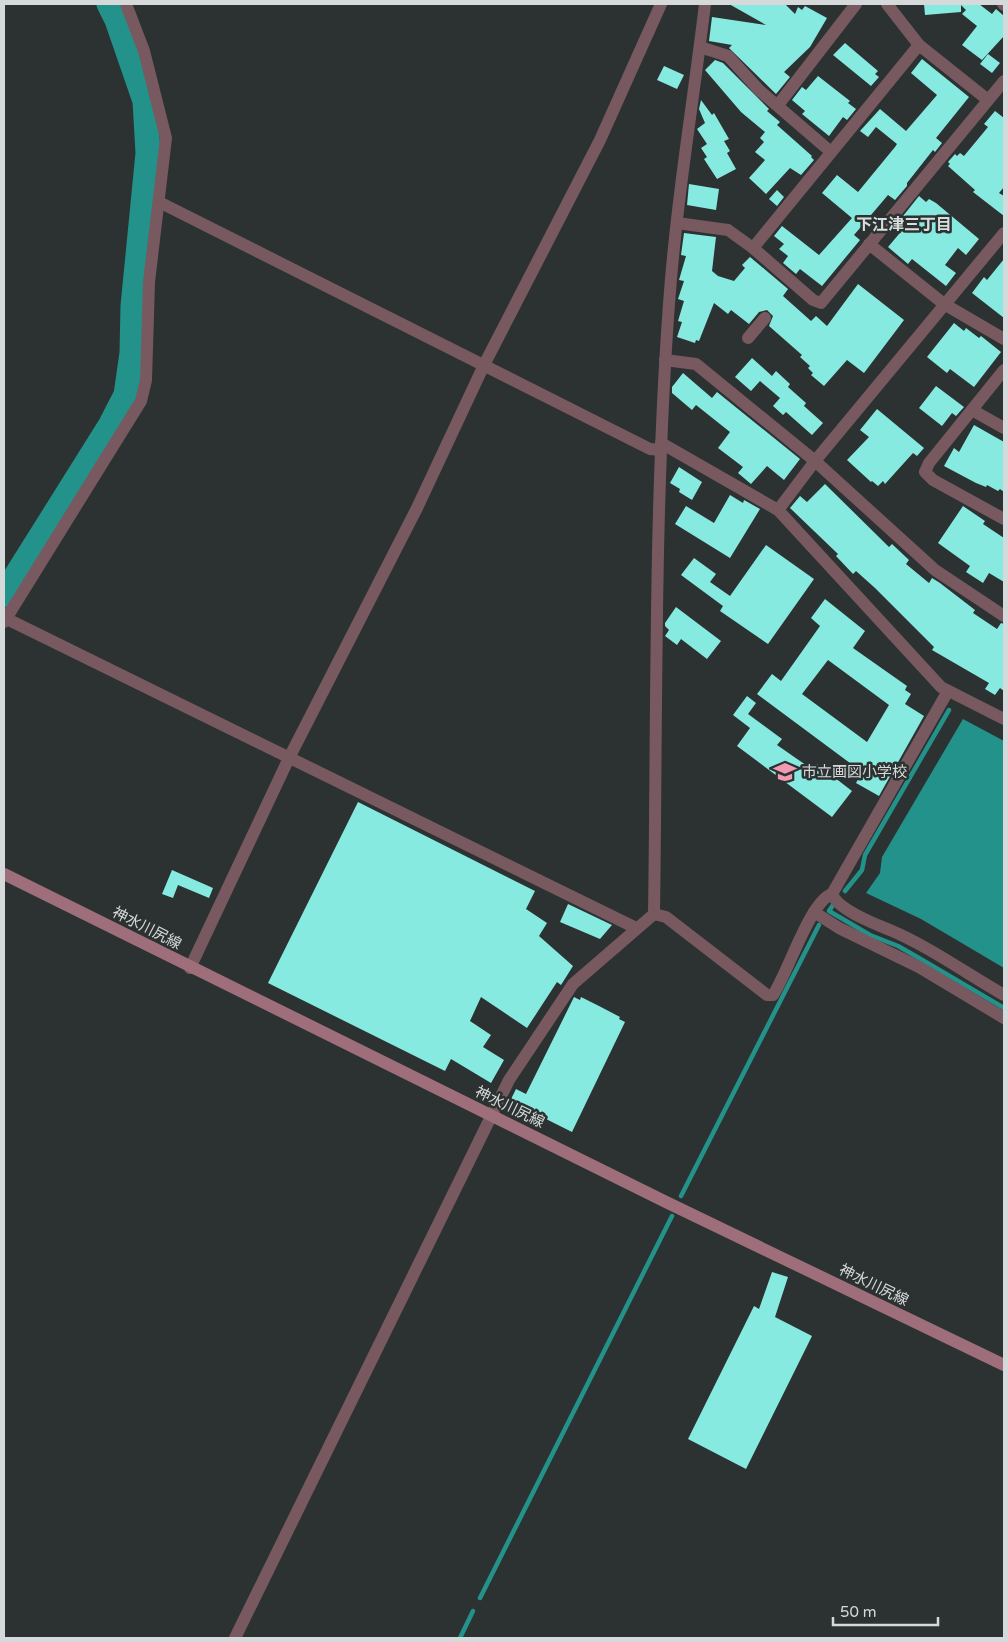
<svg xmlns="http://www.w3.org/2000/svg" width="1008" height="1642" font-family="'Varela Round','Noto Sans JP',sans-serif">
<rect width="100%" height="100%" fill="#2b3231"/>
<polygon fill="#23928a" points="963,719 1004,741 1004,968 921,919 866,893 880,873 882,857"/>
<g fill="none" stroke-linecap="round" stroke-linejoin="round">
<g stroke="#23928a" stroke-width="4.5">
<polyline points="845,891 862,870 865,855 949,710"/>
<polyline points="833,905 829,911 870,935 898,946 919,958 1004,1008"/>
<polyline points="681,1196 819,925"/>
<polyline points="480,1598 672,1216"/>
<polyline points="460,1638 473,1611"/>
</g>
<polyline stroke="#23928a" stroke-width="25" points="4,595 110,426 126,395 132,353 133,306 148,153 145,101 117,20 109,4"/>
</g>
<g fill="#86eae1" fill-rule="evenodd">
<polygon points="729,4 785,4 795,14 798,7 802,10 805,6 827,18 810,47 784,72 790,77 776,94 729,48 732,45 709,41 712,17 766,25"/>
<polygon points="924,4 979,4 992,14 996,9 1004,16 1004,36 982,60 962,45 977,26 962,14 966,10 961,5 961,12 925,15"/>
<polygon points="845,43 878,71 875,74 879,77 871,86 833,55"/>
<polygon points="988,54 1000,63 992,73 980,64"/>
<polygon points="922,59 969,97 936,138 942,143 935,152 933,150 907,183 907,186 895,200 888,195 854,235 860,240 822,286 800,269 796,274 783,263 788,256 779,249 784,244 774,236 782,226 819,255 852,218 822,193 837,175 858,192 895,147 897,144 876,127 868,137 860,131 880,109 906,131 937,95 911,73"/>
<polygon points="715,60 723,63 769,109 767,111 780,122 777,125 812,156 811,157 814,160 801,175 790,168 766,194 749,178 765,160 755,152 764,142 760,138 765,132 741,112 705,70"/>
<polygon points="664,66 684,75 677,89 657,80"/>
<polygon points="818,76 850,101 848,103 856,109 847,120 843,117 829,136 802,114 805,111 792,100 802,87 806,90"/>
<polygon points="701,100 712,115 714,113 729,139 724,141 730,151 727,153 736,169 717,179 704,159 707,157 701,148 707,144 697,129 705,123 699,109"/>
<polygon points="995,111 1004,118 1004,187 999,193 1004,196 1004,216 973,192 975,190 948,166 950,164 948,162 955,154 957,156 960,153 964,156 988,127 984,124"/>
<polygon points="689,184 719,189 716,210 687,205"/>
<polygon points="777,190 784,197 777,206 769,199"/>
<polygon points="919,196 926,202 929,199 936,203 979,239 966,255 958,248 945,265 956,273 946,286 912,259 908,264 888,247 910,221 903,216"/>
<polygon points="684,233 716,237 712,271 718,276 734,281 745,268 742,265 750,257 788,289 783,296 811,321 816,316 827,326 858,284 904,320 864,373 847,360 824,386 811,375 813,373 808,368 810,366 800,357 802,355 769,326 773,316 767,310 759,312 749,324 731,310 728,314 714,303 699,341 696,340 695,343 677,337 682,322 678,321 684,301 678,299 684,281 679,280 686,256 681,255"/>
<polygon points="1004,259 1004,318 972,293 984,277 987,280"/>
<polygon points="954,323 964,331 966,328 979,338 981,336 1001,352 974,387 950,369 947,373 927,357"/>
<polygon points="752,358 772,376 776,371 790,384 788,387 806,403 804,406 823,423 812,435 786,412 783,415 773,406 780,398 760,381 751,391 735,377"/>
<polygon points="683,373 712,398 717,392 800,459 784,480 767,466 751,484 738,473 743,467 718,448 730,432 696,405 692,410 672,393 672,387"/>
<polygon points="936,386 964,407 956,416 952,413 942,426 919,408"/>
<polygon points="877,409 924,448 917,456 913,453 885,484 883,481 878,486 872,481 871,482 847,460 869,437 860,430"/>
<polygon points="974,425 1004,442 1004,492 1000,489 998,491 987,485 986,487 976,483 944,466 954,448 959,452"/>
<polygon points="679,467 702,482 692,500 679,492 680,489 670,483"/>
<polygon points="825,484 889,547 892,544 909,560 906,564 929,583 932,578 940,583 975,610 973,613 997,629 1001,623 1004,624 1004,691 1000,688 995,695 985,689 989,683 932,650 934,647 875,588 856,571 853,574 836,556 838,554 790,508 800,496 807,502"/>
<polygon points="730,495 743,503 744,500 760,509 730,558 675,524 686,506 714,523"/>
<polygon points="963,506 985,521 983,524 1004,538 1004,582 989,573 983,583 966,572 970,566 938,543"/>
<polygon points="766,545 814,579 768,644 720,611 723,606 681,575 694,558 716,574 710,582 730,596"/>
<path d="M825,599l40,32 -12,17 54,38 -2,4 6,4 -6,10 19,12 -45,80 -23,-13 6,-11 -105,-78 15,-20 9,7 39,-55 -9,-8zM828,660l61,45 -22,37 -65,-48z"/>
<polygon points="676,607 721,641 707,659 681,639 677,645 665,636 669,630 665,626 665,623"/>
<polygon points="747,696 756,703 748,714 782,739 777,745 813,770 817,764 852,791 832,817 737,746 750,728 733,715"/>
<polygon points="358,802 535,891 526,909 547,923 539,936 573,966 561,985 557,982 527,1028 481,997 470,1021 491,1035 483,1047 504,1060 491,1083 451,1059 445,1071 268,983"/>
<polygon points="172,870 213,888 209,898 178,885 173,898 162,894"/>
<polygon points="568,904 612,925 600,939 560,922"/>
<polygon points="574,997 580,1000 581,997 599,1006 620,1017 619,1019 625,1022 572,1132 510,1101 516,1089 526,1094"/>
<polygon points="772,1272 788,1277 775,1317 812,1336 746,1469 688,1439 754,1306 759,1309"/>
</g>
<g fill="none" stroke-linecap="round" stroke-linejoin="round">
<g stroke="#785960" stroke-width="12">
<polyline points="887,4 919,45 988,100"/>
<polyline points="1003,4 1004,5"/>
<polyline points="700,47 728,56 759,90 831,152"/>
<polyline points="778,105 856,4"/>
<polyline points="159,202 650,449 661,450"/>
<polyline points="677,223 728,230 753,248 813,300 821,303 1004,81"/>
<polyline points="869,244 944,304 1004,339"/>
<polyline points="753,248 919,45"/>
<polyline points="748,338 765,318"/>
<polyline points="665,360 696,364 815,461 935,570 1004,616"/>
<polyline points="1004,370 929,463 925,472 933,480 1004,519"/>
<polyline points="972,410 1004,428"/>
<polyline points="661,443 778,510 941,687 1004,719"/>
<polyline points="778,510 815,461 1004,233"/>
<polyline points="5,618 636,928"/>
<polyline points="4,622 141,401 146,380 149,282 166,138 144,51 126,4"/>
<path d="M832,894c6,16 43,30 58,36 40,17 77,44 114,65"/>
<polyline points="814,912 839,928 919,967 1004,1018"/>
<path d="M654,914l12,3 101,78h6c15,-22 37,-94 59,-101l116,-203"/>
<polyline points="190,968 289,758 417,508 484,365 600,140 661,4"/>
<path d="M235,1638l274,-558 64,-96 81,-70c3,-203 0,-407 15,-610 7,-100 24,-200 36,-300"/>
</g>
<polyline stroke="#9f6e7b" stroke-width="12" points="4,874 666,1202 1004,1365"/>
</g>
<defs>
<symbol id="school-bare" viewBox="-9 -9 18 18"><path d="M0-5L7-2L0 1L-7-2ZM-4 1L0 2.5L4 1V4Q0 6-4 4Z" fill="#f19ab2" stroke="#2b3231" stroke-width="2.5" paint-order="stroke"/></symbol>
</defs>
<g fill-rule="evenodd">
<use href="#school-bare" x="769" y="756" width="32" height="32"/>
</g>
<g text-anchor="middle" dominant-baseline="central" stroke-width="5" stroke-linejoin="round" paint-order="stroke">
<g font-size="15" fill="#d5d9d9" stroke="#2b3231" text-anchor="start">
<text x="802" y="772">市立画図小学校</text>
</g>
<g font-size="15" fill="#d5d9d9" stroke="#2b3231">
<text transform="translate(147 928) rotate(27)">神水川尻線</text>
<text transform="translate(510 1107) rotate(26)">神水川尻線</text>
<text transform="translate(874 1285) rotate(26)">神水川尻線</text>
</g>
<g font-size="16" font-weight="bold" fill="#d6dfde" stroke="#2b3231">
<text x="904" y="225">下江津三丁目</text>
</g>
</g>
<rect width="1008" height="1642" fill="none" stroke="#d5d9d9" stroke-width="10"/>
<path d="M833 1617v8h105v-8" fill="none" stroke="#d5d9d9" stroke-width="2.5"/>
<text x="840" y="1617" font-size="15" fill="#d5d9d9" stroke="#2b3231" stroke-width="4" paint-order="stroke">50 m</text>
</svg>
